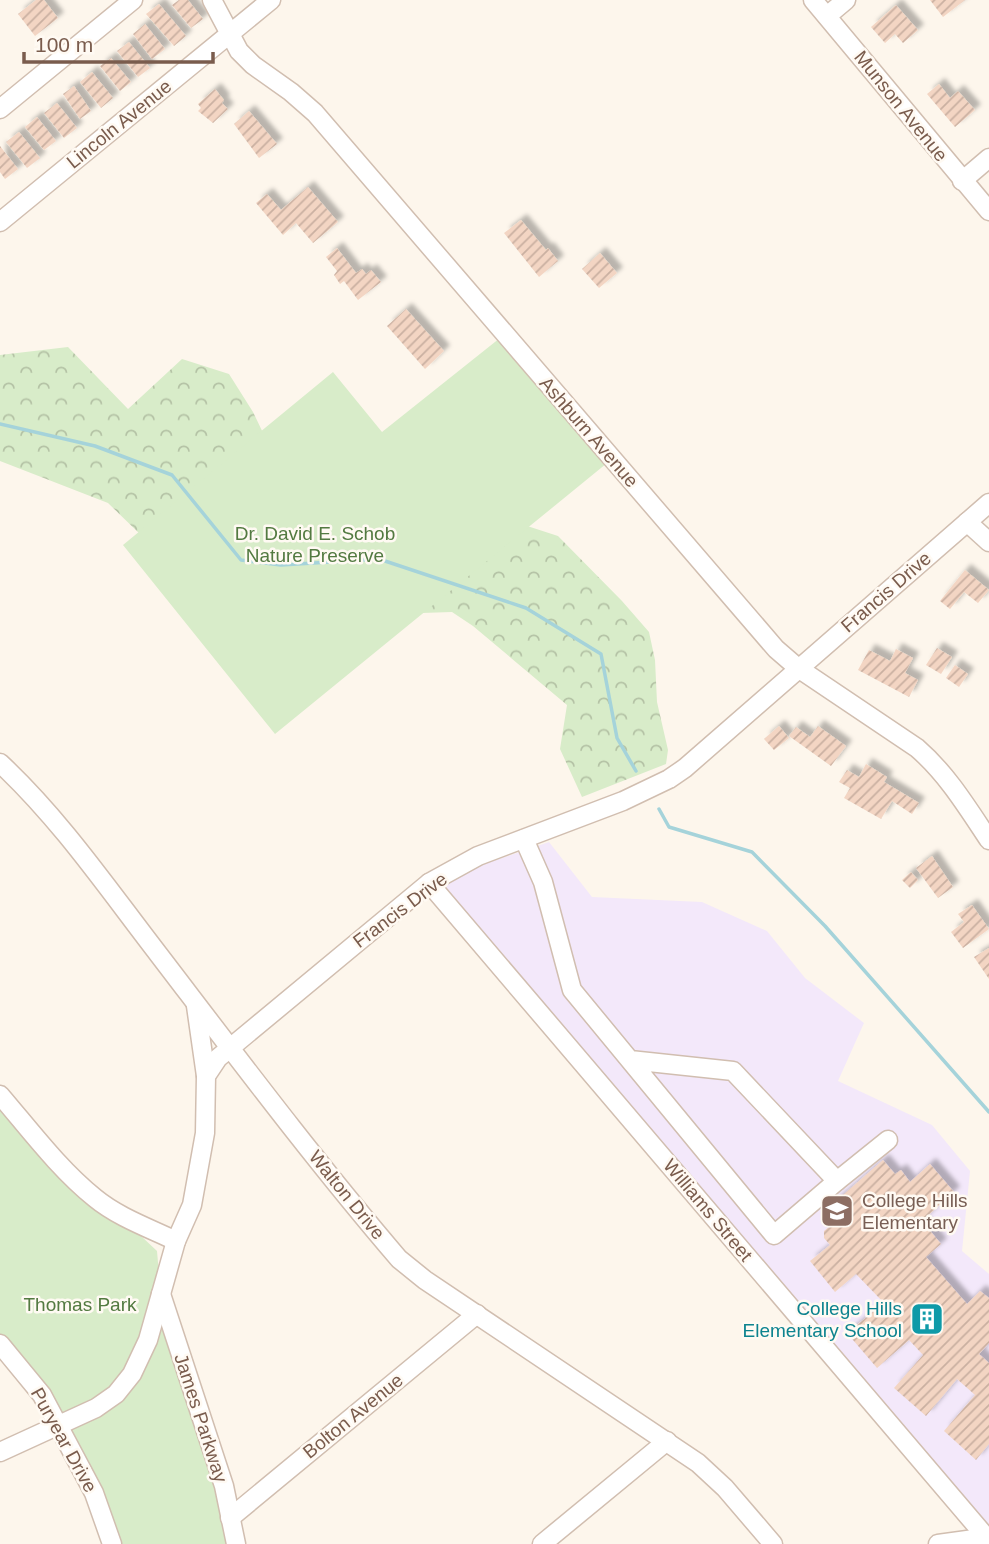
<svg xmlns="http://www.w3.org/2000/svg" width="989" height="1544" font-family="Helvetica,sans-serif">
<defs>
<pattern id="forest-crowns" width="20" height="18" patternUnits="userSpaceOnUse" patternTransform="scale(1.75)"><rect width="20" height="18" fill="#d8ecc9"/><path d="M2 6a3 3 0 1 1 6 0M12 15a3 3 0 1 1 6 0" fill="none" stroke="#b4c2a5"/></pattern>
<pattern id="building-hatch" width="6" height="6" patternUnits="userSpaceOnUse" patternTransform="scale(1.75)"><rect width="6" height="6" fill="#f3d5c3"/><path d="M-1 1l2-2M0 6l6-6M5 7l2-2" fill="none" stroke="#cab0a1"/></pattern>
<filter id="shadow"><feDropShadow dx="6" dy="-6" stdDeviation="2" flood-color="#0004"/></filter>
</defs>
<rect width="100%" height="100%" fill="#fdf6ec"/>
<polygon fill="#f3e8fa" points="549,842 592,897 702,902 767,931 805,978 864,1023 838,1081 932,1125 970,1171 962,1251 989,1274 989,1531 429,883"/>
<polygon fill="url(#forest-crowns)" points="68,347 128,409 182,359 229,374 253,412 275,458 503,518 558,536 622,601 649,632 655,660 657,702 668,750 666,764 582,797 560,749 567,705 473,626 452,612 391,614 180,573 108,503 0,461 0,355"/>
<g fill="#d8ecc9">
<polygon points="505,334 612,459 275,734 123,545 333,372 382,432"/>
<polygon points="0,1105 100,1212 141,1236 157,1251 163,1319 227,1522 229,1544 118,1544 30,1369 0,1335"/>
</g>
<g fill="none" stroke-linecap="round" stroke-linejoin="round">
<g stroke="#a5d3da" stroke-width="3.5">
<polyline points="0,424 95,446 172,475 241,560 281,565 379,559 526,608 601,654 617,738 636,771"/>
<polyline points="659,809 669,827 752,852 825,926 989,1112"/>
</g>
</g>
<g fill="url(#building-hatch)" filter="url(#shadow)">
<polygon points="36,0 44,0 58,18 35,36 18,14"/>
<polygon points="179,0 188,0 203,19 191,28 172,5"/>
<polygon points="930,0 965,0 943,17"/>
<polygon points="159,4 186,36 174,46 146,14"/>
<polygon points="896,5 918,30 903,43 895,34 885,43 871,27"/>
<polygon points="145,24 165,49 152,59 133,34"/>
<polygon points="129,42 150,68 138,77 117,51"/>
<polygon points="111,58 131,82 120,91 100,66"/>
<polygon points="92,72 113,98 101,108 80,82"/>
<polygon points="939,84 950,98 958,91 975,110 955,127 927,94"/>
<polygon points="74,86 91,111 80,119 63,94"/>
<polygon points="215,89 224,100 222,103 228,109 213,123 198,111 201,108 198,104"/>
<polygon points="57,103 77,128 64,138 44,113"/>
<polygon points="249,111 277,144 259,158 234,124"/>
<polygon points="37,117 56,141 44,150 25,127"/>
<polygon points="19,132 40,158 27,168 6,142"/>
<polygon points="0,146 18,169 5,179 0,172"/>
<polygon points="308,187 338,222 313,243 296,223 283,235 256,203 267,194 281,210"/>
<polygon points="521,220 546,250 548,248 558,261 539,277 504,233"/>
<polygon points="337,248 356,273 362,269 366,274 371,270 381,282 358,300 344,281 340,284 334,275 337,271 326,257"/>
<polygon points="600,253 617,273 599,288 582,269"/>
<polygon points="406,309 444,351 425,369 387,326"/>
<polygon points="965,570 989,590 978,603 964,592 950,609 940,601"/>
<polygon points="937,648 952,657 941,674 926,665"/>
<polygon points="896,649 913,658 905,673 918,680 909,697 858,670 869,650 890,661"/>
<polygon points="955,665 968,674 959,687 946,678"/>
<polygon points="779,726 789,738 774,750 764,739"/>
<polygon points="818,726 846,746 831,766 789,736 796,727 810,737"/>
<polygon points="866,764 887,777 884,782 919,803 912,814 892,801 881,819 844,798 850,788 839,782 847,770 859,777"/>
<polygon points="932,856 953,887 938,898 916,868"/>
<polygon points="911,872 918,880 910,888 902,880"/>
<polygon points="972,905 989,929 963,948 951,932 964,922 958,914"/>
<polygon points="989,948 989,979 974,957"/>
<polygon points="883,1160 895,1174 901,1170 910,1182 930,1164 954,1192 922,1221 941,1244 926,1257 967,1304 980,1291 989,1298 989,1343 979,1354 989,1363 989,1444 976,1460 944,1431 975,1395 957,1379 926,1416 894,1388 923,1355 909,1340 877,1368 847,1333 884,1303 856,1274 835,1292 810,1261 830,1245 824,1238 824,1231 830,1226 821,1214"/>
</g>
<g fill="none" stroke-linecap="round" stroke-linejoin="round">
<defs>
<g id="minor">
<path d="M212,0l27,51 14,14 38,27 24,21 461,536 22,19 119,80c30,26 50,59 72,92"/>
<polyline points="813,0 989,211"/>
<polyline points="827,16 846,0"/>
<polyline points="0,109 133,0"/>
<polyline points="962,181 989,158"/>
<polyline points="0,222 271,0"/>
<polyline points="967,522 989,542"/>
<path d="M0,763c61,57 108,126 159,192 78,102 156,206 240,304l26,21 273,183 27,25 48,56"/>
<polyline points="524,839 543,882 572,990 774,1235 837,1181 733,1071 630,1060"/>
<polyline points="429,883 986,1537"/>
<polyline points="196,1006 206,1076"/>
<path d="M0,1095c30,35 59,74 95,103 23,19 54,30 81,43"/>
<polyline points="837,1181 888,1140"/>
<polyline points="161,1294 224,1486 236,1544"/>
<polyline points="0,1344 42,1395 94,1493 112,1544"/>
<polyline points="0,1452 96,1408 116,1394 132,1374 148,1340 176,1241 192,1205 205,1133 206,1076 218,1058 429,883 478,856 623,801 669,779 685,768 989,503"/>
<polyline points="230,1518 477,1314"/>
<polyline points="542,1544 667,1441"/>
<polyline points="938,1544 989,1537"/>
</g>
</defs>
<use href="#minor" stroke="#d1beb0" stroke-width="21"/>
<use href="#minor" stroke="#fff" stroke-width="18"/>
</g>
<defs>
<symbol id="school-square" viewBox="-11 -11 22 22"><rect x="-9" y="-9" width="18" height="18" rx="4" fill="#8d6e63" stroke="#fffaf3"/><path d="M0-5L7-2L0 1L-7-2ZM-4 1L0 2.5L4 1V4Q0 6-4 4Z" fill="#fff"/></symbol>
<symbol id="building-square" viewBox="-11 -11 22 22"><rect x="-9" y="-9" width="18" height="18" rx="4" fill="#0f9aa8" stroke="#fffaf3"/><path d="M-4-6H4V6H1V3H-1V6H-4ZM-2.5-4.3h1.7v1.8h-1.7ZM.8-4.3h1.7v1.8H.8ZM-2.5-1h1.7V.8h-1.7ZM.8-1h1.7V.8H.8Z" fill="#fff"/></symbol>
</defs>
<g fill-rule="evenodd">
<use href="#school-square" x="818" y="1192" width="38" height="38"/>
<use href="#building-square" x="908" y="1300" width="38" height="38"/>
</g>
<g text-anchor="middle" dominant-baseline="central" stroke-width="5" stroke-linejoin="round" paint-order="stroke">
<g font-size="19" fill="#7a5c4d" stroke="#fffaf3">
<text transform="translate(901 106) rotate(51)">Munson Avenue</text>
<text transform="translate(119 124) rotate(-39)">Lincoln Avenue</text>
<text transform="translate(589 432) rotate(49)">Ashburn Avenue</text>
<text transform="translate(886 592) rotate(-41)">Francis Drive</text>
<text transform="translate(400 910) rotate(-37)">Francis Drive</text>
<text transform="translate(347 1195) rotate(51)">Walton Drive</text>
<text transform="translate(708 1210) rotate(50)">Williams Street</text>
<text transform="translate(353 1416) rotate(-39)">Bolton Avenue</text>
<text transform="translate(201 1418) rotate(72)">James Parkway</text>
<text transform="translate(64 1440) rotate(61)">Puryear Drive</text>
</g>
<g font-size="19" fill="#537a41" stroke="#fffaf3">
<text x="315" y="533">Dr. David E. Schob<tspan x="315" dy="22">Nature Preserve</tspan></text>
<text x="80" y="1304">Thomas Park</text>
</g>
<g font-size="19" fill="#785e54" stroke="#fffaf3" text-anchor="start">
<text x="862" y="1200">College Hills<tspan x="862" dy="22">Elementary</tspan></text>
</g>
<g font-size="19" fill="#0d838f" stroke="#fffaf3" text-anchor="end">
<text x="902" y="1308">College Hills<tspan x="902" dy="22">Elementary School</tspan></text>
</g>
</g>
<path d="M24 52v10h189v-10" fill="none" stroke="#7a5c4d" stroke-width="3.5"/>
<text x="35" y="52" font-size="21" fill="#7a5c4d" stroke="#fffaf3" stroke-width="5" paint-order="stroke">100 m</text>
</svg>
